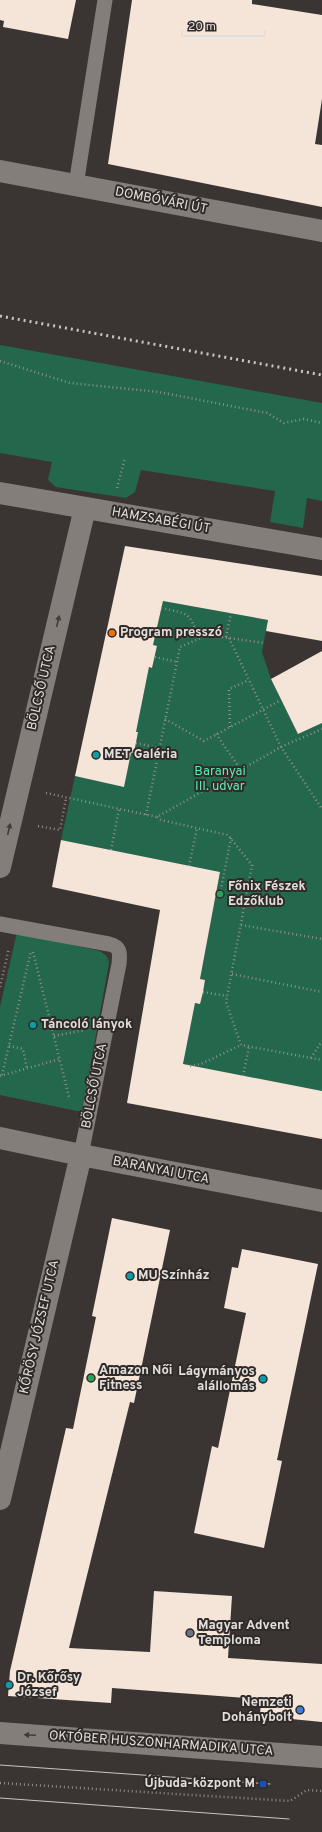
<svg xmlns="http://www.w3.org/2000/svg" width="322" height="1832" font-family="Overpass,sans-serif">
<rect width="100%" height="100%" fill="#3a3532"/>
<g fill="#23684d">
<polygon points="0,345 322,403 322,501 307,498 303,528 270,522 275,491 141,470 135,492 126,498 56,487 48,480 52,462 0,453"/>
<polygon points="163,601 268,620 262,652 271,679 298,734 322,723 322,1091 183,1065 195,1003 200,1003 205,980 200,979 220,872 61,840 75,776 124,786 131,753 134,753 138,732 136,732 149,667 152,668 157,647 153,645"/>
<path d="M17,932l82,19c6,3 9,5 10,12l-27,149 -82,-17v-88z"/>
</g>
<g fill="#f5e4d8">
<polygon points="0,0 76,0 68,39 3,27 4,21 0,20"/>
<polygon points="132,0 252,0 252,4 322,15 322,99 315,144 322,145 322,207 108,164"/>
<polygon points="125,546 322,576 322,641 266,631 268,620 163,601 153,645 157,646 152,668 149,667 136,732 138,732 134,753 131,753 124,787 75,776"/>
<polygon points="322,651 322,723 298,734 271,679"/>
<polygon points="61,840 220,872 200,979 205,980 203,992 200,1004 195,1003 183,1064 322,1091 322,1139 127,1103 160,910 52,887"/>
<polygon points="112,1218 170,1230 134,1403 130,1402 69,1648 150,1652 154,1591 232,1596 228,1658 322,1664 322,1722 260,1716 261,1699 112,1688 111,1703 8,1696 10,1671 66,1428 73,1429 96,1317 92,1316"/>
<polygon points="242,1249 318,1264 277,1460 282,1461 264,1548 194,1533 212,1446 218,1448 246,1313 224,1308 232,1267 238,1268"/>
</g>
<g fill="none" stroke-linecap="round" stroke-linejoin="round">
<g stroke="#918d8a" stroke-width="2.5" stroke-dasharray="1 3" stroke-linecap="butt">
<polyline points="0,361 70,383 159,392 267,413 284,423 304,419 322,423"/>
<polyline points="117,488 125,458"/>
<path d="M161,608c28,6 28,3 38,31"/>
<polyline points="226,637 231,613"/>
<polyline points="229,638 281,747 322,809"/>
<polyline points="155,657 177,662"/>
<polyline points="165,719 204,741 281,700"/>
<polyline points="230,727 229,689 249,680"/>
<polyline points="216,734 241,770"/>
<polyline points="136,743 159,748"/>
<polyline points="46,793 157,817 281,747 322,729"/>
<polyline points="146,815 180,647 208,635 264,643"/>
<polyline points="157,817 161,820 228,835 252,865 226,1002 241,1045 322,1060"/>
<polyline points="38,826 60,830 66,798"/>
<polyline points="111,850 119,809"/>
<polyline points="189,866 197,828"/>
<polyline points="220,894 231,838"/>
<polyline points="241,925 322,939"/>
<polyline points="33,952 69,1097"/>
<polyline points="232,974 322,992"/>
<polyline points="0,987 9,948"/>
<polyline points="203,992 227,996"/>
<polyline points="54,1036 85,1030"/>
<polyline points="9,1046 23,1049 27,1069"/>
<polyline points="311,1058 322,1041"/>
<polyline points="190,1066 201,1064 241,1045"/>
<polyline points="2,1075 31,951"/>
<polyline points="0,1076 60,1059"/>
<polyline points="243,1076 249,1047"/>
<polyline points="0,1783 290,1801 307,1790 322,1791"/>
</g>
<g stroke="#847e7b" stroke-width="15">
<polyline points="76,185 105,0"/>
<path d="M0,924l109,20c12,3 11,9 10,20l-38,191"/>
</g>
<g stroke="#847e7b" stroke-width="22">
<polyline points="0,171 322,231"/>
<polyline points="0,493 322,549"/>
<polyline points="0,867 85,508"/>
<polyline points="0,1138 81,1155 322,1201"/>
<polyline points="0,1499 81,1155"/>
</g>
<polyline stroke="#847e7b" stroke-width="22" points="0,1733 322,1757"/>
<g stroke="#c8c5c3" stroke-width="1">
<polyline points="0,1765 270,1784"/>
<polyline points="0,1798 289,1819"/>
</g>
<polyline stroke="#c8c5c3" stroke-width="3" stroke-dasharray="2 4" stroke-linecap="butt" points="0,316 322,375"/>
</g>
<defs><path id="oneway-solid" d="M-6-.8H1V-3.2L6.5 0L1 3.2V.8H-6Z"/></defs>
<g fill="#413c39">
<use href="#oneway-solid" transform="translate(58 621) rotate(-77)"/>
<use href="#oneway-solid" transform="translate(9 829) rotate(-77)"/>
<use href="#oneway-solid" transform="translate(30 1735) rotate(-178)"/>
</g>
<circle fill="#e8710a" stroke="#302b28" stroke-width="1.5" cx="112" cy="633" r="4"/>
<g fill="#0f9aa8" stroke="#302b28" stroke-width="1.5">
<circle cx="96" cy="755" r="4"/>
<circle cx="33" cy="1025" r="4"/>
<circle cx="130" cy="1276" r="4"/>
<circle cx="263" cy="1379" r="4"/>
<circle cx="9" cy="1685" r="4"/>
</g>
<g fill="#2e9e5b" stroke="#302b28" stroke-width="1.5">
<circle cx="220" cy="894" r="4"/>
<circle cx="91" cy="1378" r="4"/>
</g>
<circle fill="#6b7280" stroke="#302b28" stroke-width="1.5" cx="190" cy="1633" r="4"/>
<circle fill="#3f7fe0" stroke="#302b28" stroke-width="1.5" cx="300" cy="1710" r="4"/>
<rect fill="#1a4fb4" stroke="#302b28" stroke-width="1.5" x="259" y="1780" width="8" height="8" rx="2"/>
<g text-anchor="middle" dominant-baseline="central" stroke-width="4" stroke-linejoin="round" paint-order="stroke">
<g font-size="13" fill="#e2dfdd" stroke="#302b28">
<text transform="translate(161 201) rotate(11)">DOMBÓVÁRI ÚT</text>
<text transform="translate(161 521) rotate(10)">HAMZSABÉGI ÚT</text>
<text transform="translate(42 688) rotate(-77)">BÖLCSŐ UTCA</text>
<text transform="translate(95 1086) rotate(-79)">BÖLCSŐ UTCA</text>
<text transform="translate(161 1171) rotate(11)">BARANYAI UTCA</text>
<text transform="translate(40 1327) rotate(-77)">KŐRÖSY JÓZSEF UTCA</text>
<text transform="translate(161 1744) rotate(4)">OKTÓBER HUSZONHARMADIKA UTCA</text>
</g>
<g font-size="13" font-weight="bold" fill="#e2dfdd" stroke="#302b28" text-anchor="start">
<text x="120" y="633">Program presszó</text>
<text x="104" y="755">MET Galéria</text>
<text x="228" y="887">Főnix Fészek<tspan x="228" dy="15">Edzőklub</tspan></text>
<text x="41" y="1025">Táncoló lányok</text>
<text x="138" y="1276">MU Színház</text>
<text x="99" y="1371">Amazon Női<tspan x="99" dy="15">Fitness</tspan></text>
<text x="255" y="1372" text-anchor="end">Lágymányos<tspan x="255" dy="15">alállomás</tspan></text>
<text x="198" y="1626">Magyar Advent<tspan x="198" dy="15">Temploma</tspan></text>
<text x="17" y="1678">Dr. Kőrősy<tspan x="17" dy="15">József</tspan></text>
<text x="292" y="1703" text-anchor="end">Nemzeti<tspan x="292" dy="15">Dohánybolt</tspan></text>
<text x="255" y="1784" text-anchor="end">Újbuda-központ M</text>
</g>
<g font-size="13" fill="#5ceeb4" stroke="#302b28">
<text x="220" y="772">Baranyai<tspan x="220" dy="15">III. udvar</tspan></text>
</g>
</g>
<path d="M182 30v6h83v-6" fill="none" stroke="#e2dfdd" stroke-width="2"/>
<text x="188" y="30" font-size="12" fill="#e2dfdd" stroke="#302b28" stroke-width="3" paint-order="stroke">20 m</text>
</svg>
